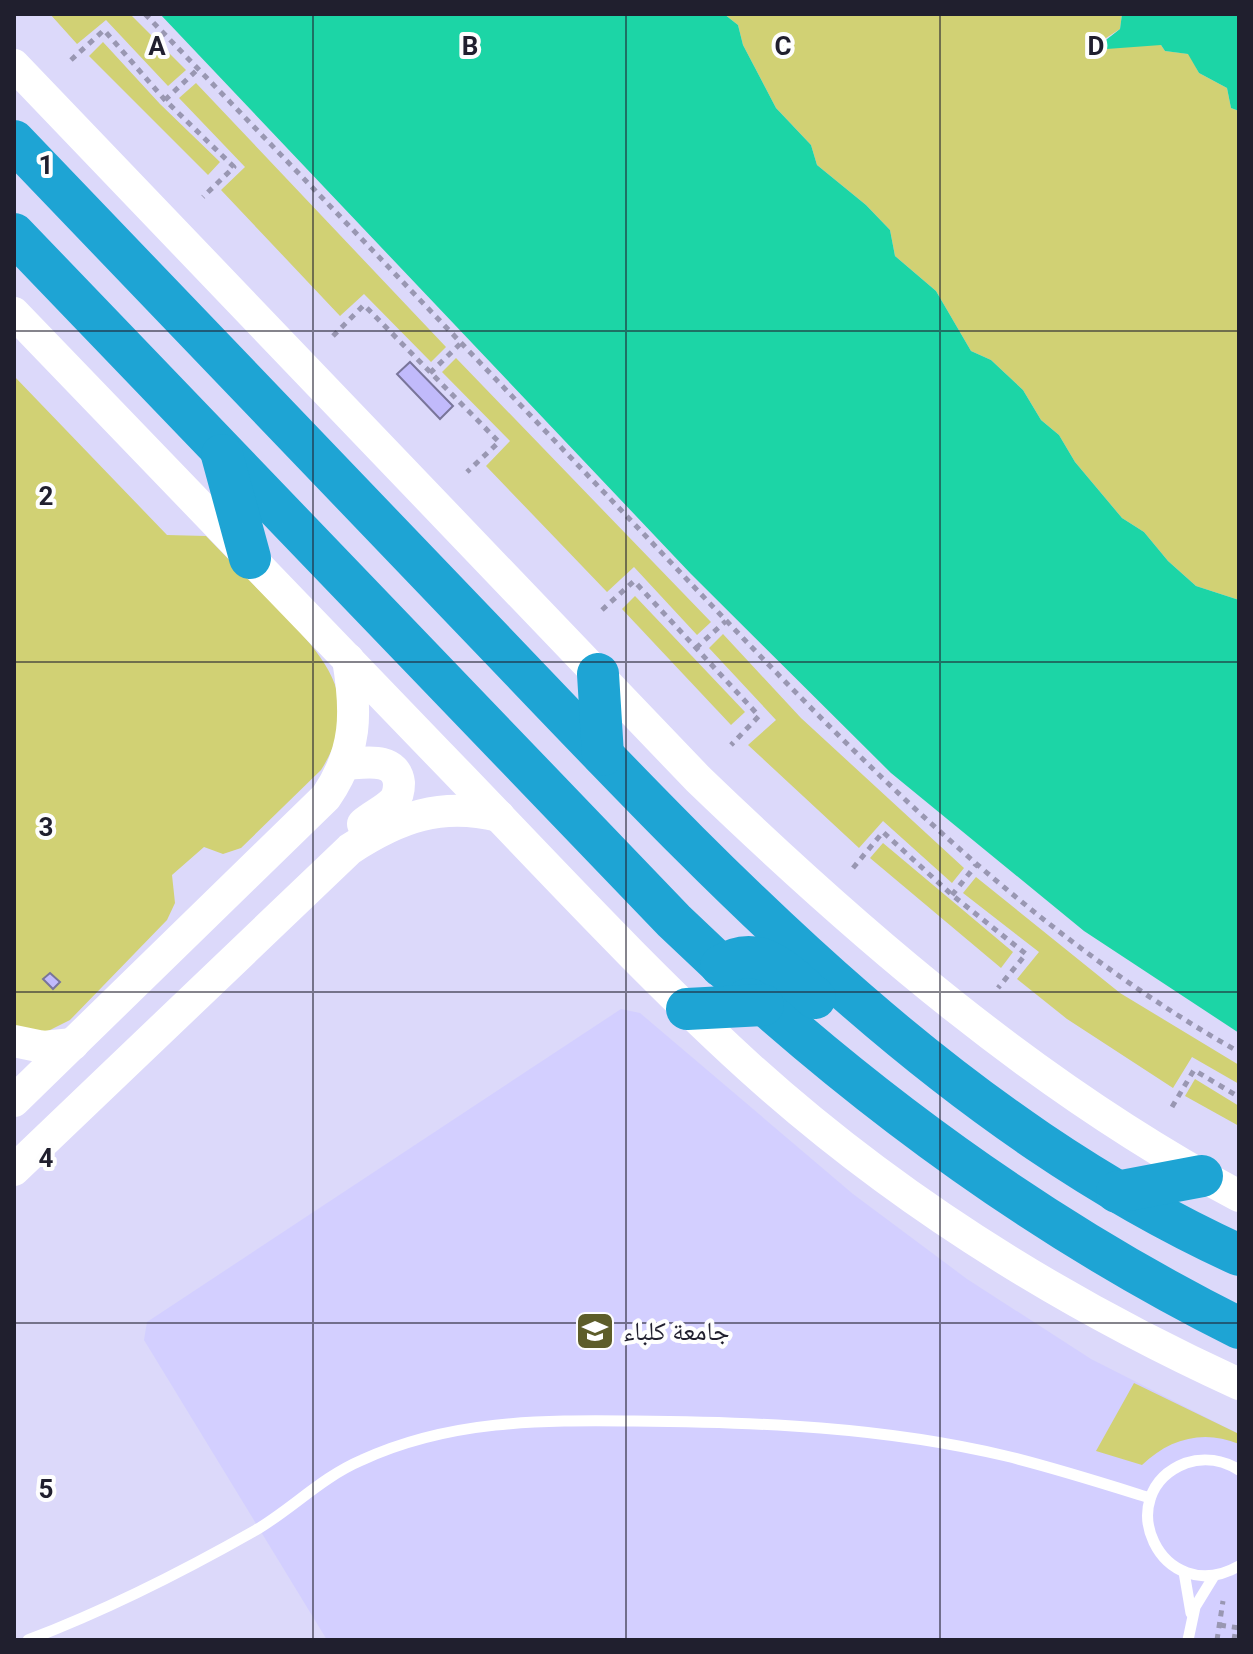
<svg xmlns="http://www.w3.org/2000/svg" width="1253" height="1654" font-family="Roboto,'Noto Naskh Arabic',sans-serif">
<rect width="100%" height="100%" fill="#dcd9fa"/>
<polygon fill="#d3cfff" points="621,1009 640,1013 853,1194 967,1279 1091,1359 1239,1434 1239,1640 327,1640 144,1340 147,1322"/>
<g fill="#d1d174">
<polygon points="50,14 130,14 186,70 168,86 106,20 77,44"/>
<polygon points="724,14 1122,14 1120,29 1103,40 1161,45 1165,51 1189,54 1199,73 1227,88 1231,108 1239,111 1239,600 1196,586 1168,561 1144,532 1122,518 1075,462 1059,435 1041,420 1023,390 991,360 971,351 936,291 895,256 890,230 866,205 817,165 811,145 776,108 743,45 738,25"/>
<polygon points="103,42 160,104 220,162 208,175 89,56"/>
<polygon points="196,83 446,347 431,362 364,294 340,316 221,190 245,167 179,98"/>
<polygon points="456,358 711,622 697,635 634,567 607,592 486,466 510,441 442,372"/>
<path d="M14,376l153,159 39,1c23,24 46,47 69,70 49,50 91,93 46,164l-80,78 -18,6 -19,-7 -32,28 3,28 -8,17 -97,100 -24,12 -32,-1z"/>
<polygon points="635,596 745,712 731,725 622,609"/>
<polygon points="723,634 801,718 964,868 952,883 883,821 859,848 748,745 776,720 709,648"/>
<polygon points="883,843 1013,952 1001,968 870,858"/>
<polygon points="976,877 1120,993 1239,1065 1239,1084 1192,1057 1173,1088 1067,1019 1017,979 1039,952 963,893"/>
<polygon points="1195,1079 1239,1106 1239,1126 1185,1096"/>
<path d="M1134,1383l105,51v10c-36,-15 -70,-5 -97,21l-46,-14z"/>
</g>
<g fill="#1cd5a6">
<polygon points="160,14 724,14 738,25 743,45 776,108 811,145 817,165 866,205 890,230 895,256 936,291 971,351 991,360 1023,390 1041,420 1059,435 1075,462 1122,518 1144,532 1168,561 1196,586 1239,600 1239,1033 1084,931 891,773 691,574"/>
<polygon points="1122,14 1239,14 1239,111 1231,108 1227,88 1199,73 1188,54 1165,51 1161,45 1093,50 1120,29"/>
</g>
<g fill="#c1bafb" stroke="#79759a" stroke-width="2">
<polygon points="410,362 453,406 440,419 397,374"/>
<polygon points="50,973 60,982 53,989 43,979"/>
</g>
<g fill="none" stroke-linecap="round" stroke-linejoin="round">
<g stroke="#9997b2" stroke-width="5" stroke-dasharray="6 6" stroke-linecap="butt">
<path d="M145,14c159,164 316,329 474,494 191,200 376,406 620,544"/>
<polyline points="71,60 104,30 165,100 234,167 203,197"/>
<polyline points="165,100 198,69"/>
<polyline points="333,336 364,305 499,442 467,472"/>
<polyline points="430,373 460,344"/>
<polyline points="602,610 634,581 759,716 731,745"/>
<polyline points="696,648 726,621"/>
<polyline points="853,868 883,832 952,895 1026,954 998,988"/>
<polyline points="952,895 976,865"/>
<polyline points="1172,1107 1194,1070 1239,1097"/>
<polyline points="1220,1625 1239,1628"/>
<polyline points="1217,1640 1223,1601"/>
<polyline points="1234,1640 1236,1627"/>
</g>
<g stroke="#fff" stroke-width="11">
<path d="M1239,1470c-16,-10 -35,-13 -53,-7 -78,30 -25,147 53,103"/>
<polyline points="1184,1572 1191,1613"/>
<path d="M28,1640c79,-30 156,-69 228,-110 37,-22 66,-53 106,-70 87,-40 178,-40 272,-39 124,1 250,6 372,35 49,12 96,27 144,42"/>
<polyline points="1188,1640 1195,1607 1214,1576"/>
</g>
<g stroke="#fff" stroke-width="32">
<path d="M14,65l684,714c164,158 339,309 541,417"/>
<path d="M14,313c141,146 282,292 423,439 103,106 203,216 313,316 145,131 312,235 489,316"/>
<path d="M346,764c18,-1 50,-8 53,19 0,6 -1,13 -5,18 -8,9 -22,15 -31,23"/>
<polyline points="14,1041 43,1047 73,1044"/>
<path d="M14,1101l312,-304c31,-45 31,-85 22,-138"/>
<path d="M14,1170l336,-321c49,-32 91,-47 149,-33"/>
</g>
<g stroke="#1ea4d4" stroke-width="42">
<path d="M14,141c162,169 324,338 486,507 221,231 444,472 739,607"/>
<path d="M14,234l660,687c169,163 355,302 565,407"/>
<polyline points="222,455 250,558"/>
<polyline points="598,674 603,755"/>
<path d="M721,966c39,-25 65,7 94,32"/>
<polyline points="687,1009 763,1005"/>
<polyline points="1117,1192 1202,1176"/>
</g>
</g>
<path fill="none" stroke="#201f2e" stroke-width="2" stroke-opacity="0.55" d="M313,14v1626M626,14v1626M940,14v1626M14,331h1225M14,662h1225M14,992h1225M14,1323h1225"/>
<defs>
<symbol id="university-square" viewBox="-11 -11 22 22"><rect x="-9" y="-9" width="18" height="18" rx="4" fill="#5d5d2a" stroke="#fefefe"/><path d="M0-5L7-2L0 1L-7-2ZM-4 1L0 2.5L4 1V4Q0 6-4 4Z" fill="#fff"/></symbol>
</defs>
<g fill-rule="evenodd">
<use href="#university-square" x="573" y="1309" width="44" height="44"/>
</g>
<g text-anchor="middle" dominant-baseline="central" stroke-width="8" stroke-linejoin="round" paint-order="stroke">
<g font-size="26" fill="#201f2e" stroke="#fefefe" text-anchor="start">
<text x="623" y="1331">جامعة كلباء</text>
</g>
</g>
<g font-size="26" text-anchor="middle" font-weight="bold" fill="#201f2e" stroke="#fefefe" stroke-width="8" stroke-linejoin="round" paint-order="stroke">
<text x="157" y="55">A</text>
<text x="470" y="55">B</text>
<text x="783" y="55">C</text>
<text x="1096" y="55">D</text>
<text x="46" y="174">1</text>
<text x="46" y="505">2</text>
<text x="46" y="836">3</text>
<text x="46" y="1167">4</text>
<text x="46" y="1498">5</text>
</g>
<rect width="1253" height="1654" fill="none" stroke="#201f2e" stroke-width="32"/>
</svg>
